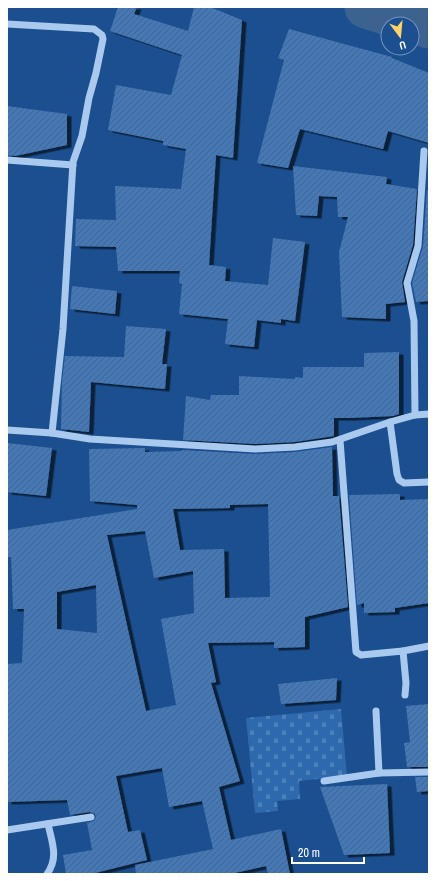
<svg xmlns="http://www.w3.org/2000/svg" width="436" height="881" font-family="'Archivo Narrow',sans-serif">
<defs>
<pattern id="cemetery-stones" width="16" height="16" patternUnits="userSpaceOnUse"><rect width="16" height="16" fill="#2e69ad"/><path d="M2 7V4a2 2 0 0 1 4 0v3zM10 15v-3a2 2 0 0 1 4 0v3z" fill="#4d80b9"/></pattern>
<pattern id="building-hatch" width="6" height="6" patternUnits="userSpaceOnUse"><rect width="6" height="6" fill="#4478b7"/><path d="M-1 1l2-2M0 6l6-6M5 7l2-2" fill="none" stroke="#486282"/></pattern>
<filter id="shadow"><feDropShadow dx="4.5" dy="2.5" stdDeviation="0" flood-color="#0009"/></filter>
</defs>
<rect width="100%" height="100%" fill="#1b4f8f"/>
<polygon fill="url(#cemetery-stones)" points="341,709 347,776 299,781 300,799 277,801 278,811 255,813 246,718"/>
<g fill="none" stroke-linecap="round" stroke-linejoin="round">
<polyline stroke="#3c6290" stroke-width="43" points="366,7 429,27"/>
</g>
<g fill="url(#building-hatch)" fill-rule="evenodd" filter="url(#shadow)">
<polygon points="118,7 137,7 134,14 188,31 194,7 210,7 242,20 233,158 216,155 209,265 226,267 225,281 268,285 273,238 305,242 295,321 281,319 281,323 257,320 254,347 225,344 228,319 179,314 182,284 179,283 180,271 118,271 116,247 75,246 76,219 116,220 115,186 181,189 186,149 163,145 163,141 108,130 116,85 171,95 182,55 110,31"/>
<polygon points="289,29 392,57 392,58 429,73 429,143 388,131 383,149 300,129 288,168 257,163 284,60 278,58"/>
<polygon points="7,106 67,114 67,145 15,156 7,155"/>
<polygon points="293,166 387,177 386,184 417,189 413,245 402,282 405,302 386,304 386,319 342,317 339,252 348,217 338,217 337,197 319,196 317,216 296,215"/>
<polygon points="427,190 429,191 429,301 416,302 412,283 423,246"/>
<polygon points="72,286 117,291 115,314 70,309"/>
<polygon points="126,326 166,329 162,364 167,364 165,389 91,382 89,432 61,429 62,381 65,356 124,357"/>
<polygon points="399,352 399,414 393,416 350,418 334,418 334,436 295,442 255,444 183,440 186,396 210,400 211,395 239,395 239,376 295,379 295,377 303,378 303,367 364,367 364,353"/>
<polygon points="7,443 52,448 46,496 7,492"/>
<path d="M332,447l1,49h6l9,111 -43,10v30l-31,1v-6l-66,1 8,39 -5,1 29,98 -21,6 12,53 50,-11 9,45h-22l-2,-8 -36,8h-94l-1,-9 78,-16 -11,-48 -33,6 -7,-39 -46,8 12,56 12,-2 7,30 -56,14h-25l-3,-19 29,-5 -5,-27 7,-2 2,-4 -1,-3 -5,-2 -20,3 -3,-15 -60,2v-138l15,-1 2,-54h-11l-2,-52h-4v-27l130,-21v-4l-47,-4 -1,-52 56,-1v4l37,-1v-1l73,4 40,-2zM268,504l2,93 -45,1 -1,-49 -44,1 -7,-41 57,-1v-3zM145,531l9,47 39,-7 1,42 -33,6 15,86 -30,6 -39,-176zM96,585l1,48 -40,-4v-37z"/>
<polygon points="400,494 400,500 429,499 429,603 395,608 395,612 364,613 364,603 357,605 349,495"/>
<polygon points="337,678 336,700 281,704 278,684"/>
<polygon points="429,704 429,767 407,767 404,743 410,742 406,706"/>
<polygon points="415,777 429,777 429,791 417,792"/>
<polygon points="387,784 390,853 344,855 320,787"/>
</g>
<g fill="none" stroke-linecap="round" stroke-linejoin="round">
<g stroke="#a9c9ee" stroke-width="7">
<polyline points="7,24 94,29 102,35 103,39 96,73 89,98 82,136 73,162 63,329 52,433"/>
<polyline points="7,160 73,165"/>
<polyline points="415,415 414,321 407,283 418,246 424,151"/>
<polyline points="390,422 397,474 399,480 404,483 429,482"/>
<polyline points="7,430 52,433 90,439 255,449 295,447 332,442 390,422 415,415 429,414"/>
<polyline points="340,440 356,652 361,655 403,651 429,646"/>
<polyline points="403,651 406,683 405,695"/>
<polyline points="376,711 379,773"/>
<polyline points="324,781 379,773 429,772"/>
<polyline points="7,830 91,817"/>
<path d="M47,874c12,-16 5,-32 1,-50"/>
</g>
</g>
<rect width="436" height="881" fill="none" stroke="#ffffff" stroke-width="16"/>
<g transform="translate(400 36) rotate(164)"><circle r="19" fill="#1b4f8f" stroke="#7695bc"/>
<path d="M0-3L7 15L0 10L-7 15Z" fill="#ffd166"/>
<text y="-6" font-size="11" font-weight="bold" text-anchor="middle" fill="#ffffff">U</text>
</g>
<path d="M292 857v6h72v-6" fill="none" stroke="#ffffff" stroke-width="2"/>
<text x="298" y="857" font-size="12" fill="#ffffff" stroke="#1b4f8f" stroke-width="3" paint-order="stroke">20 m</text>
</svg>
